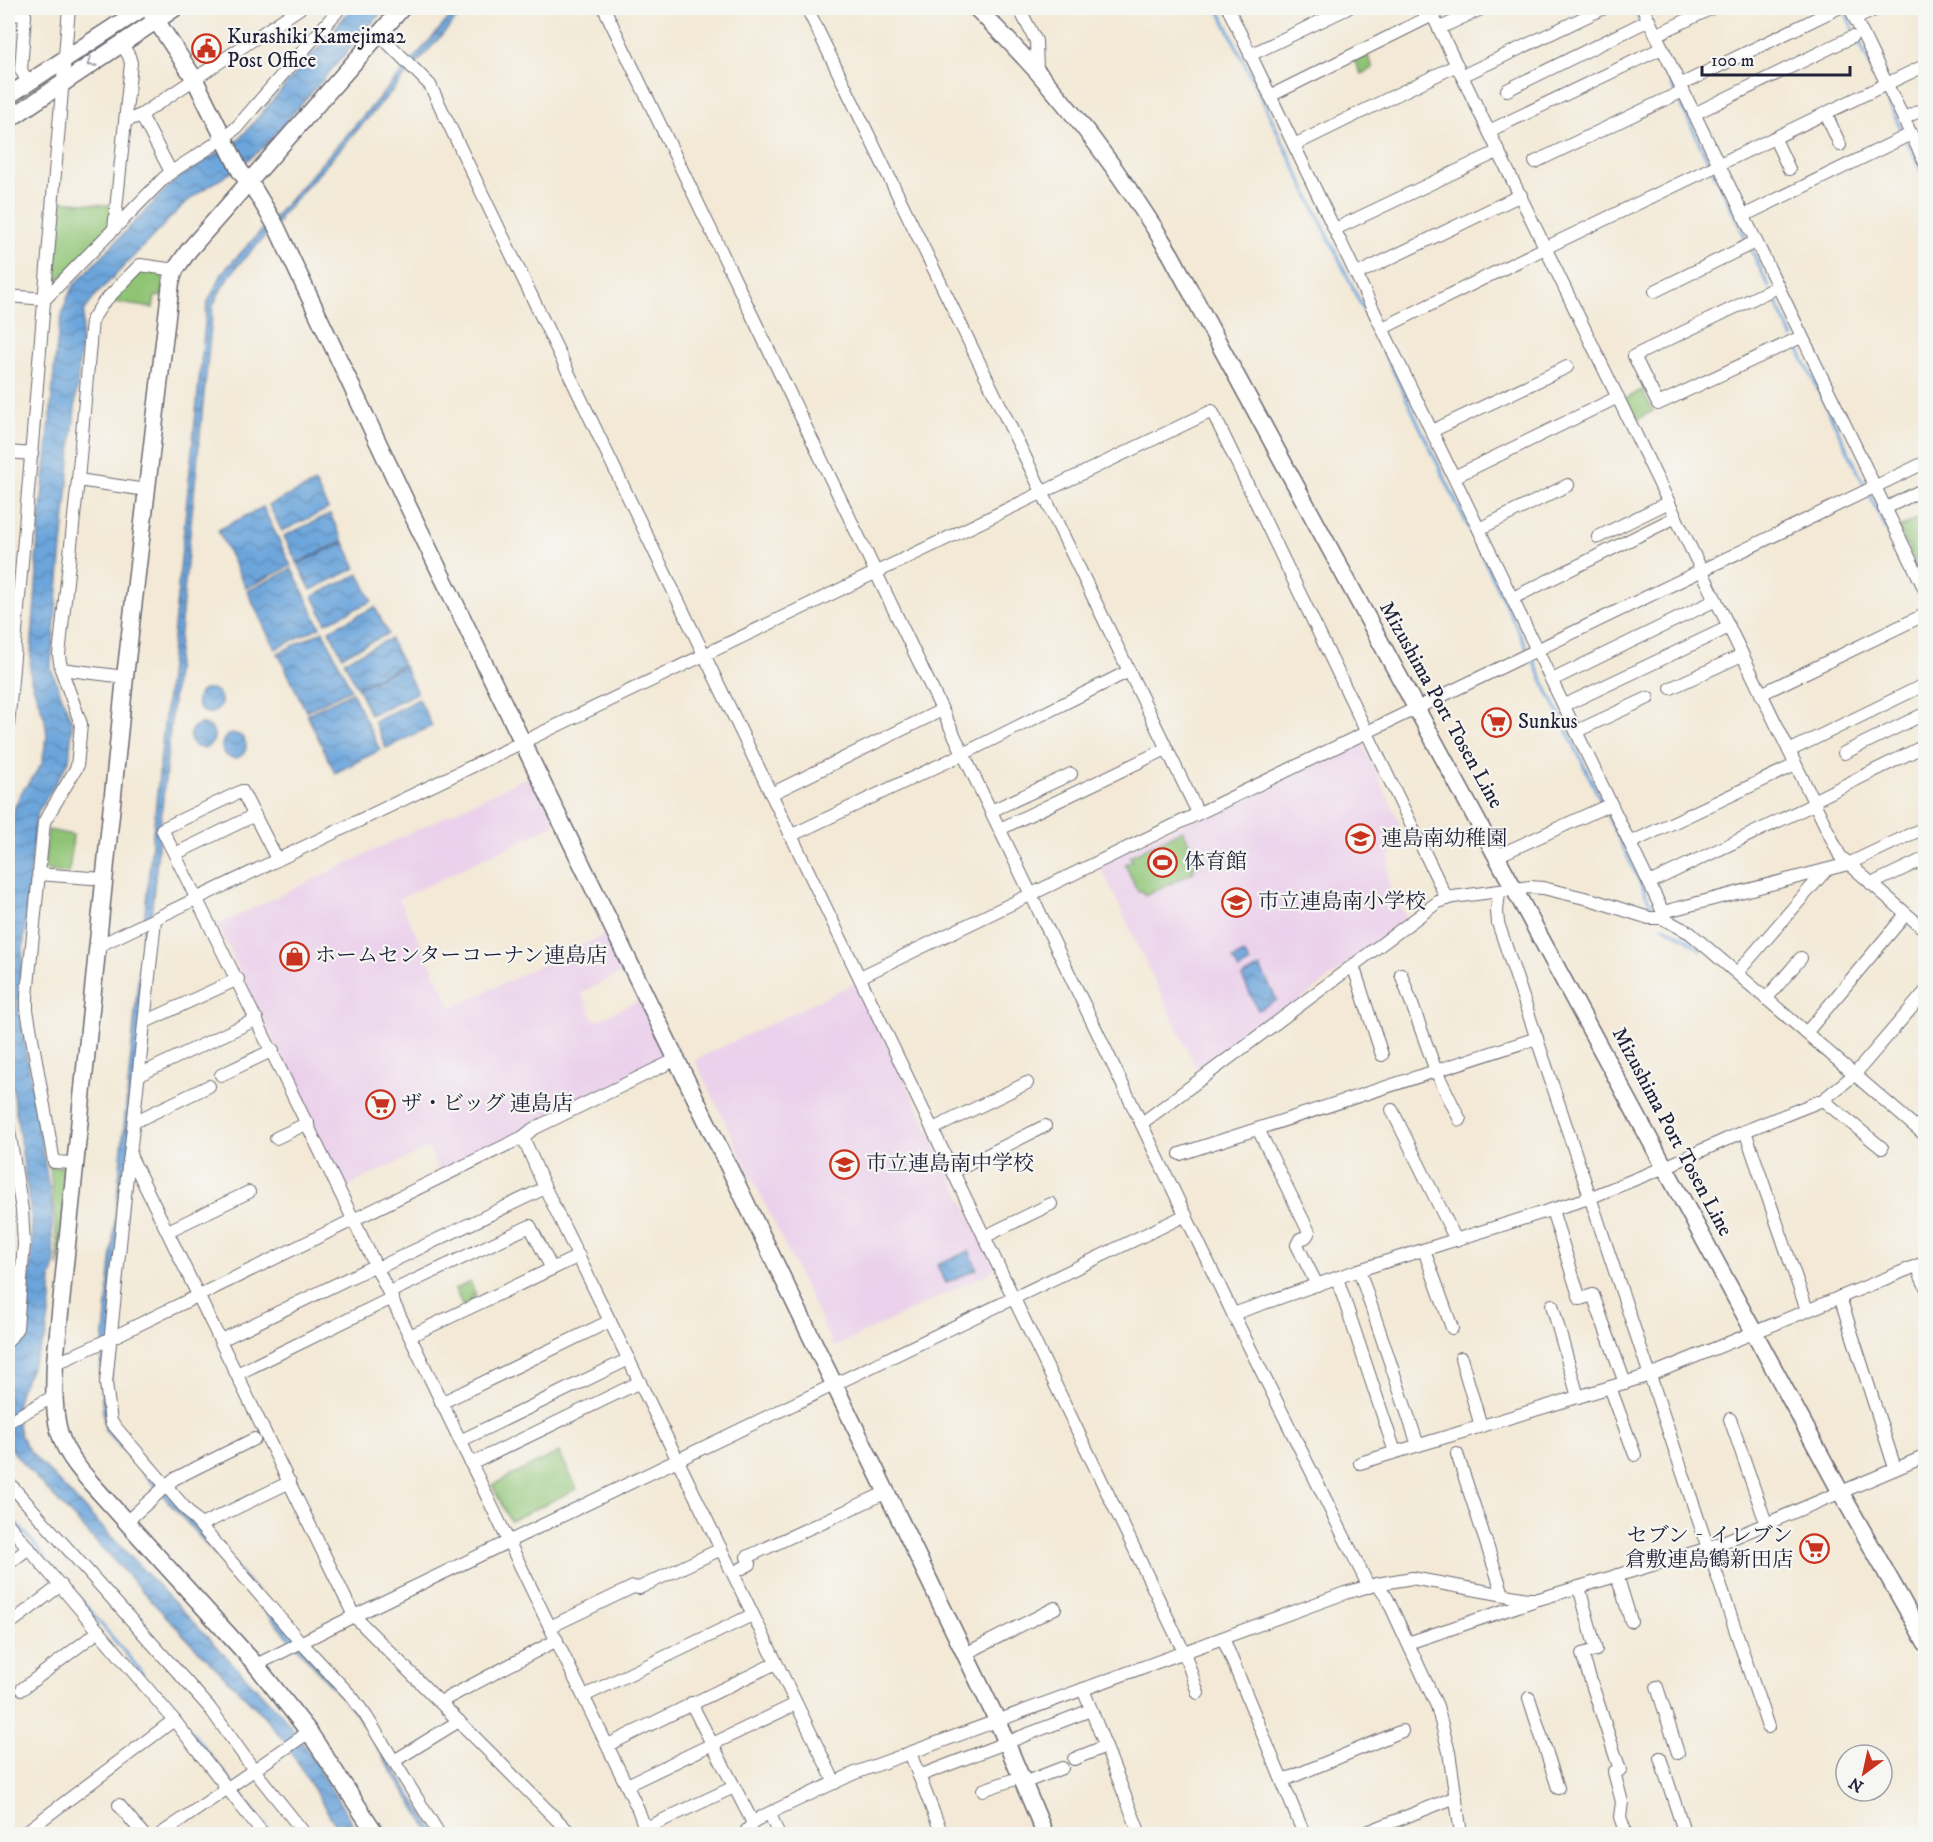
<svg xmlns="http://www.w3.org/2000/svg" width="1933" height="1842" font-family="'IM FELL DW Pica','Noto Serif JP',serif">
<defs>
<pattern id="water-waves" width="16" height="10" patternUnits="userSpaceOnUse" patternTransform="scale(1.5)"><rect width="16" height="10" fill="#6ca5db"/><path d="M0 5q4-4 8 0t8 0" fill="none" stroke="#5886b3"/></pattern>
</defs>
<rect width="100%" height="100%" fill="#f6f6f2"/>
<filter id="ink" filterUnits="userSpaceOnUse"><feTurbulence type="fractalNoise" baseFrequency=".0167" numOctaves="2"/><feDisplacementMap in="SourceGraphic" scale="12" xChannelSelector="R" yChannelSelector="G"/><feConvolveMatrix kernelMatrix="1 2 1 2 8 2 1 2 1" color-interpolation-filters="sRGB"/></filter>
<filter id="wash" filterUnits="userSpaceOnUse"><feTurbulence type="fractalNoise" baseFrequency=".008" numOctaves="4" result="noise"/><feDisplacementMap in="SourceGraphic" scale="24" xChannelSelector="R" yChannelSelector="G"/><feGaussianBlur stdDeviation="1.35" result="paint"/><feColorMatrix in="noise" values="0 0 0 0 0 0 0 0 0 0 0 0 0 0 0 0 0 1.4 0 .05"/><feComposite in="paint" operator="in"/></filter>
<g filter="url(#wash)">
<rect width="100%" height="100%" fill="#f3e9d6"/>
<g fill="#ebd1eb">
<polygon points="1361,739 1400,824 1388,865 1388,876 1390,888 1408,920 1206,1070 1195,1066 1099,863"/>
<polygon points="533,774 556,824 399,899 452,1008 610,932 628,970 581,993 595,1021 642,999 667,1049 662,1061 523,1128 514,1138 440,1173 428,1148 344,1188 218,925"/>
<polygon points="857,982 995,1267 991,1272 834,1347 695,1060"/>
</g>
<g fill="#8fc475" stroke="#587358" stroke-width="1.5">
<polygon points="1366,52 1373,68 1361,74 1353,58"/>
<polygon points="61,201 115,206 112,224 61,279 55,275"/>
<polygon points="142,270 158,271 163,275 164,284 162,297 155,296 153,308 111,302"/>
<polygon points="1642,390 1653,411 1634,421 1623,400"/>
<polygon points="1925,515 1925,564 1921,566 1916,564 1898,528"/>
<polygon points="48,830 73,835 69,873 49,871 44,867"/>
<polygon points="1183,830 1199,864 1192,868 1194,872 1145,896 1142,890 1138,892 1125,864 1132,861 1130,856"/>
<polygon points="50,1166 65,1167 68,1172 59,1267"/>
<polygon points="470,1282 476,1295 471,1297 473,1303 463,1307 455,1289"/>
<polygon points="559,1452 577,1489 510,1521 492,1485"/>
</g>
<g fill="url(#water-waves)" stroke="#47648b" stroke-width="1.5">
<path d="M352,8h33l-122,140 -28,22 -34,21 -17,13 -88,91 -12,16 -33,353v5l20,51 1,8 -3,33 -30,49 -4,13 -17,180 34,204v33l3,24 -4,13v24l-5,35 -26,55 -5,20 5,23 6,12 8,10 249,260 20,28 56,90h-18l-56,-92 -22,-27 -70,-70 -168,-179 -13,-16 -4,-11v-84l17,-20 7,-86 -1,-33 -23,-160v-160l6,-87 7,-16 21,-29 5,-28 -2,-17 -14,-39 -1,-12 7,-95 -1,-14c5,-50 10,-100 15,-150 3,-32 5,-100 24,-125l100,-104 57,-36 10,-8z"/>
<path d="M458,8h8l-187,210 1,3c-24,26 -54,51 -67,85l-63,621 -43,492 242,278 87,137h-5l-74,-119 -252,-285 -5,-55 43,-444 64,-627 16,-32 54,-58z"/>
<polygon points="315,483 328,509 282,531 269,505"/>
<polygon points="263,507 291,566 246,588 218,530"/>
<polygon points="330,514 343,541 297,563 284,536"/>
<polygon points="344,542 356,568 311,590 298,564"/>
<polygon points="292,569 320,627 275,649 247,591"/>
<polygon points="359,574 372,601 326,623 313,596"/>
<polygon points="375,607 388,634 342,656 329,630"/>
<polygon points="323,631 351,689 306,711 278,653"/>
<polygon points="390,639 403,665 357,687 344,661"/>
<polygon points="404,666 417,693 370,715 358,688"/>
<circle cx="209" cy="701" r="12"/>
<polygon points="352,692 380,750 335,773 307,714"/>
<polygon points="419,699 432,726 386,748 374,721"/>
<circle cx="202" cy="736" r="12"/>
<circle cx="234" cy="746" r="12"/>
<polygon points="1244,953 1250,963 1239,970 1233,959"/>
<polygon points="1260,967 1277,1000 1258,1010 1242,977"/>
<polygon points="969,1251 977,1269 946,1283 937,1265"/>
</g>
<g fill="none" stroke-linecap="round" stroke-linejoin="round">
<g stroke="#6ca5db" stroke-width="3">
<polyline points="1218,8 1528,651"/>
<polyline points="1634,8 1641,22"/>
<polyline points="1843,8 1879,83"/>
<polyline points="103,9 103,8"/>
<polyline points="1644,28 1654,49"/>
<polyline points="1657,55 1675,92"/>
<polyline points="1882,89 1904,135"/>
<polyline points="1678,98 1710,165"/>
<polyline points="1907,141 1926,180"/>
<polyline points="1713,171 1748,243"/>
<polyline points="1751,249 1769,287"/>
<polyline points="1771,292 1793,338"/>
<polyline points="1796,344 1865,486"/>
<polyline points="1868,492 1926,609"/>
<polyline points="1531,656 1603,805"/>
<polyline points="1605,810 1653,909"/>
<polyline points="1663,926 1688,940 1701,950"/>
<polyline points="8,1513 143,1674"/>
<polyline points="189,1729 232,1783"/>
<polyline points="236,1788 271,1834"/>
</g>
</g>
</g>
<g filter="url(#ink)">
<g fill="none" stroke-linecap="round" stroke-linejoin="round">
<defs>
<g id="street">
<polyline points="604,8 1233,1314 1369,1587"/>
<polyline points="807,8 1198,813"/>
<polyline points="1019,8 1036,41 1037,72"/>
<polyline points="1228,8 1663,912"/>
<polyline points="1429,8 1840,856 1926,931"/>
<polyline points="1643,8 1926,592"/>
<polyline points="1850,8 1926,165"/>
<polyline points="8,14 25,15 21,70 28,82"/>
<polyline points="1855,19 1879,8"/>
<polyline points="1440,28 1483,8"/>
<polyline points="379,34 430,85 1184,1652 1198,1693"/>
<polyline points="1656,35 1712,8"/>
<polyline points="1250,55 1348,8"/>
<polyline points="1462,76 1604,8"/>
<polyline points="1680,85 1838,8"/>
<polyline points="1507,90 1649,20"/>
<polyline points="1270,96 1433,15"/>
<polyline points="1694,114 1852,37"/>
<polyline points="1826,114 1840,145"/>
<polyline points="141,115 171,172"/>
<polyline points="1904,118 1926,108"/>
<polyline points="126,121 141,115 300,8"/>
<polyline points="1489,131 1662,48"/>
<polyline points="1775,139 1789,169"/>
<polyline points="1294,145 1457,65"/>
<polyline points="1535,162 1683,91"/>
<polyline points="1743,216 1911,134"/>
<polyline points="114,229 131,63 129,56 121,43"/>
<polyline points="1335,229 1499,151"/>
<polyline points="1357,274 1521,195"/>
<polyline points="1777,287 1634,356 1658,404 1801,337"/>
<polyline points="1655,291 1755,242"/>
<path d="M8,296l37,3 120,-122c23,-18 50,-30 72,-50l103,-119"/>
<polyline points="1383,328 1547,247 1926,65"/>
<polyline points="1432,431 1567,367"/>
<polyline points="8,452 32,454"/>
<polyline points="1454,477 1618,397"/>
<polyline points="78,480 146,490"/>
<polyline points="1884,509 1926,488"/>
<polyline points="1479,529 1568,485"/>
<polyline points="1598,537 1669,502"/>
<polyline points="1513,598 1676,517"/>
<polyline points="61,669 125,677"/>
<polyline points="1552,680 1716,600"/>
<polyline points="1671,688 1742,655"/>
<polyline points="1761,694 1926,614"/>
<polyline points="1565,705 1729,627"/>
<polyline points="8,727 69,8"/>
<polyline points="1577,731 1648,698"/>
<polyline points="1789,751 1926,684"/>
<polyline points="1844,753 1926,713"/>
<polyline points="771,794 942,710"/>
<polyline points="1813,801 1926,745"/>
<polyline points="991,811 1071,774"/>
<polyline points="1000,829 1166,749"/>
<polyline points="790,836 963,754 1129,671"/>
<polyline points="1630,843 1795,765"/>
<polyline points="175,854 255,815"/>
<polyline points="1497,856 1611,804"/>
<path d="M277,859l-35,-68 -80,38c162,325 317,653 476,980l9,25"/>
<polyline points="38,874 104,879"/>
<polyline points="1649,883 1814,804"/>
<polyline points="1871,884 1926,858"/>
<polyline points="1499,892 1497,911 1498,923 1768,1727"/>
<polyline points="1662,918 1663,912 1848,864 1926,827"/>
<polyline points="155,920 130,1155 354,1616 571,1834"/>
<polyline points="96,947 1212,411 1447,899"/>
<polyline points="1353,965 1382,1055"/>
<polyline points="1737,973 1826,870"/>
<polyline points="1401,974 1436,1071 1460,1120"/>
<polyline points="860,977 1926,462"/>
<polyline points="1766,999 1801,958"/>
<polyline points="145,1022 238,979"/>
<polyline points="1806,1033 1906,914"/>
<polyline points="139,1075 257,1019"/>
<polyline points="221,1075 273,1050"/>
<polyline points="1823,1100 1854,1075 1926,991"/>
<polyline points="1392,1110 1456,1240"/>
<polyline points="134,1122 209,1086"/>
<polyline points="1142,1123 1438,902 1453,897 1530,887 1543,888 1593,900 1649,918 1662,918 1690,933 1926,1136"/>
<polyline points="8,1124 22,1210 24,1244 17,1328 8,1341"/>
<polyline points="933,1129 1027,1083"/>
<polyline points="1258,1129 1309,1232 1306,1237 1300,1239 1297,1245 1317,1285"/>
<polyline points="1745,1131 1807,1310"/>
<polyline points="523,1137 545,1188 835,1783"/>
<polyline points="276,1138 308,1123"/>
<polyline points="1180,1154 1537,1038"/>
<polyline points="130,1155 128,1166 106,1383 111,1422 297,1638 352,1697 366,1716 439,1834"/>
<polyline points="75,1163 54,1162 27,1010 27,996 44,822 77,767 81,724 61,669 59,655 78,480 92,320 103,303 140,265 175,270"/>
<polyline points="953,1172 1045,1126"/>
<polyline points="1552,1210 1580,1299 1593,1295 1625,1383"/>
<polyline points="168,1231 249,1192"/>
<polyline points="984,1237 1051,1204"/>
<polyline points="1424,1250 1452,1328"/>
<polyline points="378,1268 545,1188"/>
<polyline points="1359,1270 1418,1445"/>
<polyline points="1920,1274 1926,1287"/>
<polyline points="1337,1278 1395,1452"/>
<polyline points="390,1292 530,1226 552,1269"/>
<polyline points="1840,1297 1895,1468"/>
<polyline points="1552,1305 1578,1397"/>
<polyline points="1233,1314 1359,1270 1589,1198 1665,1167 1745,1131 1823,1100 1882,1148"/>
<polyline points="410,1336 579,1256"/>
<polyline points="221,1340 376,1265"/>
<polyline points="1461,1358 1481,1426"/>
<polyline points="55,1362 66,1359 101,1343 523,1137 533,1129 677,1059"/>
<polyline points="237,1374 392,1298"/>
<polyline points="1610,1387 1635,1455"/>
<polyline points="441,1403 610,1321"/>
<polyline points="1730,1419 1766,1523"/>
<polyline points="8,1422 54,1396"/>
<polyline points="460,1441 629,1359"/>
<polyline points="1457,1454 1503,1594"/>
<polyline points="1360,1463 1650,1375 1926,1262"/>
<polyline points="471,1464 640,1382"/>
<polyline points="8,1482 209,1707 254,1770 305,1834"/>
<polyline points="126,1522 174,1479 254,1439"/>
<polyline points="8,1524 174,1720 263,1834"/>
<polyline points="201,1525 290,1482"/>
<polyline points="8,1564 29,1548"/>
<polyline points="733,1573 750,1564 747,1557 887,1492"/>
<polyline points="1617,1575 1631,1621"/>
<polyline points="1377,1584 1387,1598 1437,1706 1449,1752 1461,1834"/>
<polyline points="1579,1587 1596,1650 1582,1654 1620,1770"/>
<polyline points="8,1625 61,1585"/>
<polyline points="550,1627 633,1587 639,1588 721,1549"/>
<polyline points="1223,1638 1304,1834"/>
<polyline points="1408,1643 1533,1601"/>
<polyline points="965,1654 1055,1608"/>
<polyline points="256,1665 354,1616 1186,1215"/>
<polyline points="1657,1687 1678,1753"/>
<polyline points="22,1689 99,1631"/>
<polyline points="1083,1689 1140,1834"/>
<polyline points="584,1696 752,1615"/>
<polyline points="1529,1698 1558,1788"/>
<polyline points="440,1702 557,1640"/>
<polyline points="691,1703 753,1823"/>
<polyline points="608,1745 776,1663"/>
<polyline points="910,1753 942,1834"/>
<polyline points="1660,1758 1685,1834"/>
<polyline points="1074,1759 1106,1746"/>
<polyline points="394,1761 459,1721"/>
<polyline points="1614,1772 1622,1802 1620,1817 1626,1834"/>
<polyline points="919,1776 1091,1710"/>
<polyline points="1282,1781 1402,1731"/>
<polyline points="1023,1783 1062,1768"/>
<polyline points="627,1785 796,1704"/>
<polyline points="983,1790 1021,1777"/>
<polyline points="119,1805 143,1834"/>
<polyline points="770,1813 778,1834"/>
<polyline points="646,1828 734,1787"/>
<polyline points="23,1834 174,1720"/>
<polyline points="161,1834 309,1732"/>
<polyline points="744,1834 753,1823 763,1816 855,1773 1345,1593 1377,1584 1412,1578 1527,1599 1539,1599 1709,1548 1926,1456"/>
<polyline points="1362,1834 1456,1797"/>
</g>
<g id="secondary">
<polyline points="148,8 194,78 240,171 254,189 276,226 408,506 997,1720 1045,1834"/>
<path d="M976,8c75,72 141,157 195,247l669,1236 86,152"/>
<polyline points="8,96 143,8"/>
<polyline points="8,120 175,8"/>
<path d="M376,1834l-67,-102 -53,-67 -165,-182c-11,-13 -23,-27 -29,-43 -9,-22 -8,-54 -7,-78l70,-685 46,-395 4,-12 14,-20 213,-242"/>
</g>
</defs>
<use href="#street" stroke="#6b6871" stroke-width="14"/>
<use href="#secondary" stroke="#6b6871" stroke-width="19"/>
<use href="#street" stroke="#fff" stroke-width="12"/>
<use href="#secondary" stroke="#fff" stroke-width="16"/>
</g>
<defs><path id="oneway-chevron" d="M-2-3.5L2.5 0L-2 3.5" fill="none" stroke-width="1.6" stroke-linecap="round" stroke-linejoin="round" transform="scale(1.5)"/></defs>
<use stroke="#9c9ca7" href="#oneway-chevron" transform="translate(91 63) rotate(146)"/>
</g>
<defs>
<symbol id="civic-ring" viewBox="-11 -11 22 22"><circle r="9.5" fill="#f6f6f2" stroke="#c8321e" stroke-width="1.5"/><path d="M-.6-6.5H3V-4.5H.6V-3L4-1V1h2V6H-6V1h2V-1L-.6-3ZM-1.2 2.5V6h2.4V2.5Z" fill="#c8321e"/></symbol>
<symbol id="supermarket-ring" viewBox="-11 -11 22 22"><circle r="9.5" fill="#f6f6f2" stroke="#c8321e" stroke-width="1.5"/><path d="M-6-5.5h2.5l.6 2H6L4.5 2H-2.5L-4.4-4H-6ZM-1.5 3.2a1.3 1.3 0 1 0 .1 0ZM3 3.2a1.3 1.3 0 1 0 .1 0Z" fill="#c8321e"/></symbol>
<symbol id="school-ring" viewBox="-11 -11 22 22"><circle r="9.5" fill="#f6f6f2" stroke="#c8321e" stroke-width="1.5"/><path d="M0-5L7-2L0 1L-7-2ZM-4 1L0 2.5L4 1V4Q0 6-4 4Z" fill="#c8321e"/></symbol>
<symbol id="stadium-ring" viewBox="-11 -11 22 22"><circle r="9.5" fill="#f6f6f2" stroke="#c8321e" stroke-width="1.5"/><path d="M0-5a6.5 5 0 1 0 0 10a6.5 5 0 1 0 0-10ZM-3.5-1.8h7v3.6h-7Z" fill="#c8321e"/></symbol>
<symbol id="shop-ring" viewBox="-11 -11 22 22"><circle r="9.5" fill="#f6f6f2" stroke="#c8321e" stroke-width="1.5"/><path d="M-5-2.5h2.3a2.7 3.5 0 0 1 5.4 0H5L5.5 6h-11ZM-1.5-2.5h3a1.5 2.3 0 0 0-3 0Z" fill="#c8321e"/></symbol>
</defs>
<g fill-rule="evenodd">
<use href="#civic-ring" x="190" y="32" width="33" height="33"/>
<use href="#supermarket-ring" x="1480" y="706" width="33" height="33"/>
<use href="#school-ring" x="1344" y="822" width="33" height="33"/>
<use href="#stadium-ring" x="1146" y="846" width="33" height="33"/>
<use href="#school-ring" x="1220" y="886" width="33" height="33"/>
<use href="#shop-ring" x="278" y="940" width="33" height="33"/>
<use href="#supermarket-ring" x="364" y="1088" width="33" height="33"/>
<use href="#school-ring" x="828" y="1148" width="33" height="33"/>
<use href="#supermarket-ring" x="1798" y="1532" width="33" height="33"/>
</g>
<g text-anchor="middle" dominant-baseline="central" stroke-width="4.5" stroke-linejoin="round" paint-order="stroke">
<g font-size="21" fill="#22223b" stroke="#f6f6f2" text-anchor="start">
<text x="227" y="37">Kurashiki Kamejima2<tspan x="227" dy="24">Post Office</tspan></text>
<text x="1518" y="722">Sunkus</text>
<text x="1381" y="839">連島南幼稚園</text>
<text x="1184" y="862">体育館</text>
<text x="1258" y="902">市立連島南小学校</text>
<text x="315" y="956">ホームセンターコーナン連島店</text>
<text x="401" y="1104">ザ・ビッグ 連島店</text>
<text x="866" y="1164">市立連島南中学校</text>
<text x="1793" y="1536" text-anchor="end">セブン‐イレブン<tspan x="1793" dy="24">倉敷連島鶴新田店</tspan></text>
</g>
<g font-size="21" fill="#22223b" stroke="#f6f6f2">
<text transform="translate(1441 705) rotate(61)">Mizushima Port Tosen Line</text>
<text transform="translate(1672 1132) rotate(62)">Mizushima Port Tosen Line</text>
</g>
</g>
<rect width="1933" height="1842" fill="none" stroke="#f6f6f2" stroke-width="30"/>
<g transform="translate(1864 1773) rotate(213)"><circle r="28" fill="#f6f6f2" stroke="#a1a1a9" stroke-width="1.5"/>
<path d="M0-4.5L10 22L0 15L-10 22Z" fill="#c8321e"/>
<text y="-9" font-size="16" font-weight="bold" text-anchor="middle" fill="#22223b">N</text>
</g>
<path d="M1702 66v9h148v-9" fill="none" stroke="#22223b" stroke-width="3"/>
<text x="1711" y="66" font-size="18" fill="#22223b" stroke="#f6f6f2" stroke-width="4.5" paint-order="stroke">100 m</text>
</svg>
